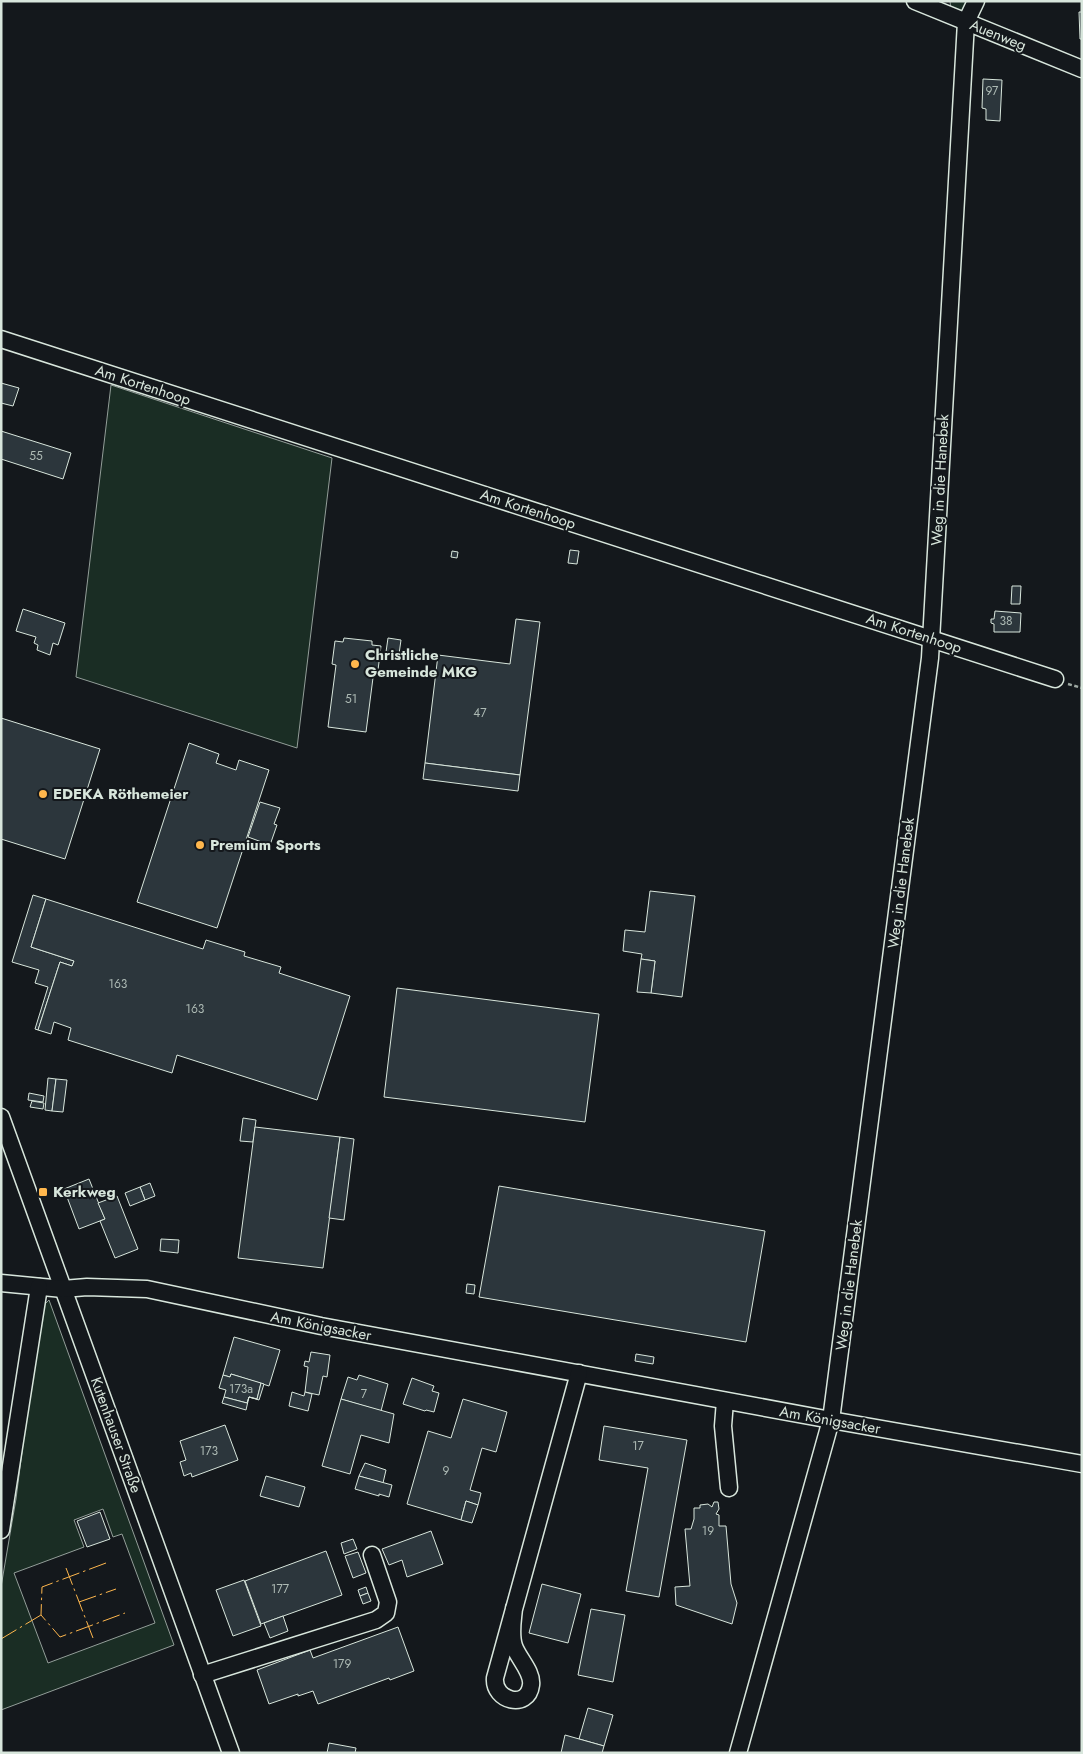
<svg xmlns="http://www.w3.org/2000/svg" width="1083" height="1754" font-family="Jost,sans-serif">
<rect width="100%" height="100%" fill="#14181c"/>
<g fill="#1a2d24" stroke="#939e99" fill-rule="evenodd">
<polygon points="950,1 970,1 960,13 951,11"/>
<polygon points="111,385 332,458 297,748 76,677"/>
<path d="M49,1300l125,345 -173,65v-123l15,-88 24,-190zM103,1509l10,28 9,-3 33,89 -107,40 -34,-90 70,-26 -10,-27z"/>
</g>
<g fill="#2c363c" stroke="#d8e6dc">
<polygon points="1079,12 1082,12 1082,39 1080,39"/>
<polygon points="983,79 1002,80 1000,121 986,120 986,109 982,108"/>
<polygon points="1,383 19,388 13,406 1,403"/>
<polygon points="1,431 71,453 63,479 1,459"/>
<polygon points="570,550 579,551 577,564 568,563"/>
<polygon points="452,551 458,552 457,558 451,557"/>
<polygon points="1012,586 1021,586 1020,604 1011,604"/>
<polygon points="23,609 65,623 58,645 53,643 50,655 37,650 38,645 34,643 36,637 16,631"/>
<polygon points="995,611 1021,613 1020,632 994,632 994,624 991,623 991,619 994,619"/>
<polygon points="516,619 540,622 520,775 425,763 438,655 510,664"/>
<polygon points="344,638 372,641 372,645 381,646 378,670 374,670 366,732 328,727 336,665 332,664 335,641 343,642"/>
<polygon points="388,638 401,640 399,654 386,652"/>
<polygon points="1,718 100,749 65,859 1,839"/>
<polygon points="189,743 219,754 216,763 236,770 239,760 269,770 217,928 137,902"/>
<polygon points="425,763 520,775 518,791 423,779"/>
<polygon points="260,802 280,808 274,824 277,825 270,845 248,837"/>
<polygon points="650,891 695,896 682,997 651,993 655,961 641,959 642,954 623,951 625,930 645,932"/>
<polygon points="33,895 46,899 31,947 74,961 72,966 60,962 38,1030 35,1029 48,987 35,983 39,970 12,962"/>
<polygon points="46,899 203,949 206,940 245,952 244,956 281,967 279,973 350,996 317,1100 177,1055 172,1073 68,1040 71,1028 54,1022 51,1034 38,1030 60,962 72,966 74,961 31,947"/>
<polygon points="641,959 655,961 651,993 637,992"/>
<polygon points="397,988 599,1014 585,1122 384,1097"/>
<polygon points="48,1078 56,1079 52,1111 45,1110"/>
<polygon points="56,1079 67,1080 63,1112 52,1111"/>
<polygon points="29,1093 44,1096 43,1102 28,1100"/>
<polygon points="32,1101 44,1103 43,1109 30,1107"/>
<polygon points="243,1118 256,1120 253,1142 240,1141"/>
<polygon points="255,1127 340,1137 323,1268 238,1258"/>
<polygon points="340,1137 354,1139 344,1220 329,1218"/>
<polygon points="89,1179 105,1219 79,1229 64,1189"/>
<polygon points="150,1183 155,1196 145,1200 140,1187"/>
<polygon points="499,1186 765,1231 746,1342 479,1297"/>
<polygon points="140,1187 145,1200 130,1206 125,1193"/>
<polygon points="117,1196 138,1249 115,1258 100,1221 105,1219 98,1203"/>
<polygon points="161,1239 179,1240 178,1253 160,1251"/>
<polygon points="467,1284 475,1285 474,1294 466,1293"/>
<polygon points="234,1337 280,1350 269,1386 231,1374 230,1377 223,1375"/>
<polygon points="311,1352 330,1355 327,1377 323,1376 319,1395 305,1392 308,1367 304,1366 305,1361 309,1362"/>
<polygon points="636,1354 654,1357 653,1364 635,1361"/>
<polygon points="231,1374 261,1383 257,1399 249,1397 247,1403 224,1397 226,1390 219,1388 223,1375 230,1377"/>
<polygon points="359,1375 388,1384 381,1411 341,1399 348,1377 357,1380"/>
<polygon points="412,1378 434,1386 432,1391 439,1393 434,1412 426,1410 425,1411 403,1404"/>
<polygon points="261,1383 264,1384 259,1400 249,1397 246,1410 222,1403 224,1397 247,1403 249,1397 257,1399"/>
<polygon points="292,1392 304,1396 305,1392 312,1394 308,1411 289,1406"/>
<polygon points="341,1399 394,1414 389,1443 361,1435 350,1474 322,1466"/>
<polygon points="463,1399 507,1412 496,1452 482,1448 470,1490 481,1493 478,1505 466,1501 461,1520 407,1504 428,1431 451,1438"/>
<polygon points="225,1425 238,1460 192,1477 191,1473 184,1476 180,1462 186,1460 180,1441"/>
<polygon points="604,1426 687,1440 659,1597 626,1591 648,1468 599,1460"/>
<polygon points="365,1463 386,1470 383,1483 359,1476"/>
<polygon points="266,1476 305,1487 299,1507 260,1496"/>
<polygon points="359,1476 392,1485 389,1497 379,1494 379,1496 355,1489"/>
<polygon points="466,1501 478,1505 472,1523 461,1520"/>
<polygon points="714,1502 718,1502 719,1509 716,1514 719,1515 719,1526 726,1526 731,1584 737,1603 732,1624 676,1605 675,1587 690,1586 685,1529 691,1529 694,1519 694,1508 700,1508 700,1505 708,1504 712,1507"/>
<polygon points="100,1512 110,1539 87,1547 77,1521"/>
<polygon points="431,1531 443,1564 407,1577 402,1560 389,1565 382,1549"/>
<polygon points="353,1539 357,1549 344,1554 341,1543"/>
<polygon points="326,1551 342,1595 261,1624 245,1581"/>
<polygon points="358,1552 366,1573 353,1578 345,1556"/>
<polygon points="244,1580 261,1626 233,1636 216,1590"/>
<polygon points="542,1584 581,1594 568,1643 529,1633"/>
<polygon points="366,1587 368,1593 360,1596 358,1590"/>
<polygon points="368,1593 371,1601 363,1604 360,1596"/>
<polygon points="591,1609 625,1615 613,1682 578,1675"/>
<polygon points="283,1616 288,1631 270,1638 264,1623"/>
<polygon points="398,1627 414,1671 390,1680 389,1678 318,1704 313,1691 298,1696 298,1694 269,1704 257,1670 310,1650 313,1658"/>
<polygon points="588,1708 613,1715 604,1746 579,1739"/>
<polygon points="565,1735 604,1746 602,1753 561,1753"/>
<polygon points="329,1743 356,1748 355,1753 327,1753"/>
</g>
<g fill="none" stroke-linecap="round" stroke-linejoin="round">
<defs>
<g id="minor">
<polyline points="915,1 1082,69"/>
<polyline points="1,339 1055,679"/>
<polyline points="1,1117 231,1753"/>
<polyline points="1,1283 63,1289 87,1287 147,1289 321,1326 831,1420 1082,1464"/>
<polyline points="725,1401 723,1426 729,1488"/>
<polyline points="1,1530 39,1287"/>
<path d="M514,1608c-1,12 -4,26 0,38 4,12 19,26 17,39 -3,25 -38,16 -36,-7l84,-305"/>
<polyline points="202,1675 376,1620 386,1613 388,1602 372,1555"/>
<polyline points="738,1753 831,1420 930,658 966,22 976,1"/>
</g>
</defs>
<use href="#minor" stroke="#d8e6dc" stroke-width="19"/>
<polyline stroke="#9da8a2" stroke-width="2.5" stroke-dasharray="4 2.5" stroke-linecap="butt" points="1068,684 1082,688"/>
<use href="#minor" stroke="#14181c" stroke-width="16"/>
<g stroke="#ffb74d" stroke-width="1" stroke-dasharray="18 4 2.5 4" stroke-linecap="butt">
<polyline points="106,1563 42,1587 41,1615 60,1637 125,1613"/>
<polyline points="66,1568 93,1638"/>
<polyline points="79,1602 116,1589"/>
<polyline points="1,1639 41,1615"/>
</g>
</g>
<g fill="#ffb74d" stroke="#14181c" stroke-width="2">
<circle cx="355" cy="664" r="5"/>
<circle cx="43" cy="794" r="5"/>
<circle cx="200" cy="845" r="5"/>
<rect x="38" y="1187" width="10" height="10" rx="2.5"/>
</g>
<g text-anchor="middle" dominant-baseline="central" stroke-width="4" stroke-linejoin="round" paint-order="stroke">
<g font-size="12" fill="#adbab4">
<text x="992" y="91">97</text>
<text x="36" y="456">55</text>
<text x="1006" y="621">38</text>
<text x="351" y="699">51</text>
<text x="480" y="713">47</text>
<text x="118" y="984">163</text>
<text x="195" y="1009">163</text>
<text x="241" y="1389">173a</text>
<text x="364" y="1394">7</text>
<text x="638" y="1446">17</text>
<text x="209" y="1451">173</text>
<text x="446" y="1471">9</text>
<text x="708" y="1531">19</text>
<text x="280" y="1589">177</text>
<text x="342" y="1664">179</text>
</g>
<g font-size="15" fill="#d8e6dc" stroke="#14181c">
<text transform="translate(998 35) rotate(22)">Auenweg</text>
<text transform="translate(143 385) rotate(18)">Am Kortenhoop</text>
<text transform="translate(940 480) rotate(-87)">Weg in die Hanebek</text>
<text transform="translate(528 509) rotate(18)">Am Kortenhoop</text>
<text transform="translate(914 633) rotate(18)">Am Kortenhoop</text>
<text transform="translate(901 883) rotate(-83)">Weg in die Hanebek</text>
<text transform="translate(849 1285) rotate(-83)">Weg in die Hanebek</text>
<text transform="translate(321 1326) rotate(11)">Am Königsacker</text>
<text transform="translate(830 1420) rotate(10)">Am Königsacker</text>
<text transform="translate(116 1435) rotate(70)">Kutenhauser Straße</text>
</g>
<g font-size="15" font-weight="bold" fill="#d8e6dc" stroke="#14181c" text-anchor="start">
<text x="365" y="655">Christliche<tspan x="365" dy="17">Gemeinde MKG</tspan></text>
<text x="53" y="794">EDEKA Röthemeier</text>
<text x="210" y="845">Premium Sports</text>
<text x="53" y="1192">Kerkweg</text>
</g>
</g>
<rect width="1083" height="1754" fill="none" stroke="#d8e6dc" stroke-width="5"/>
</svg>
